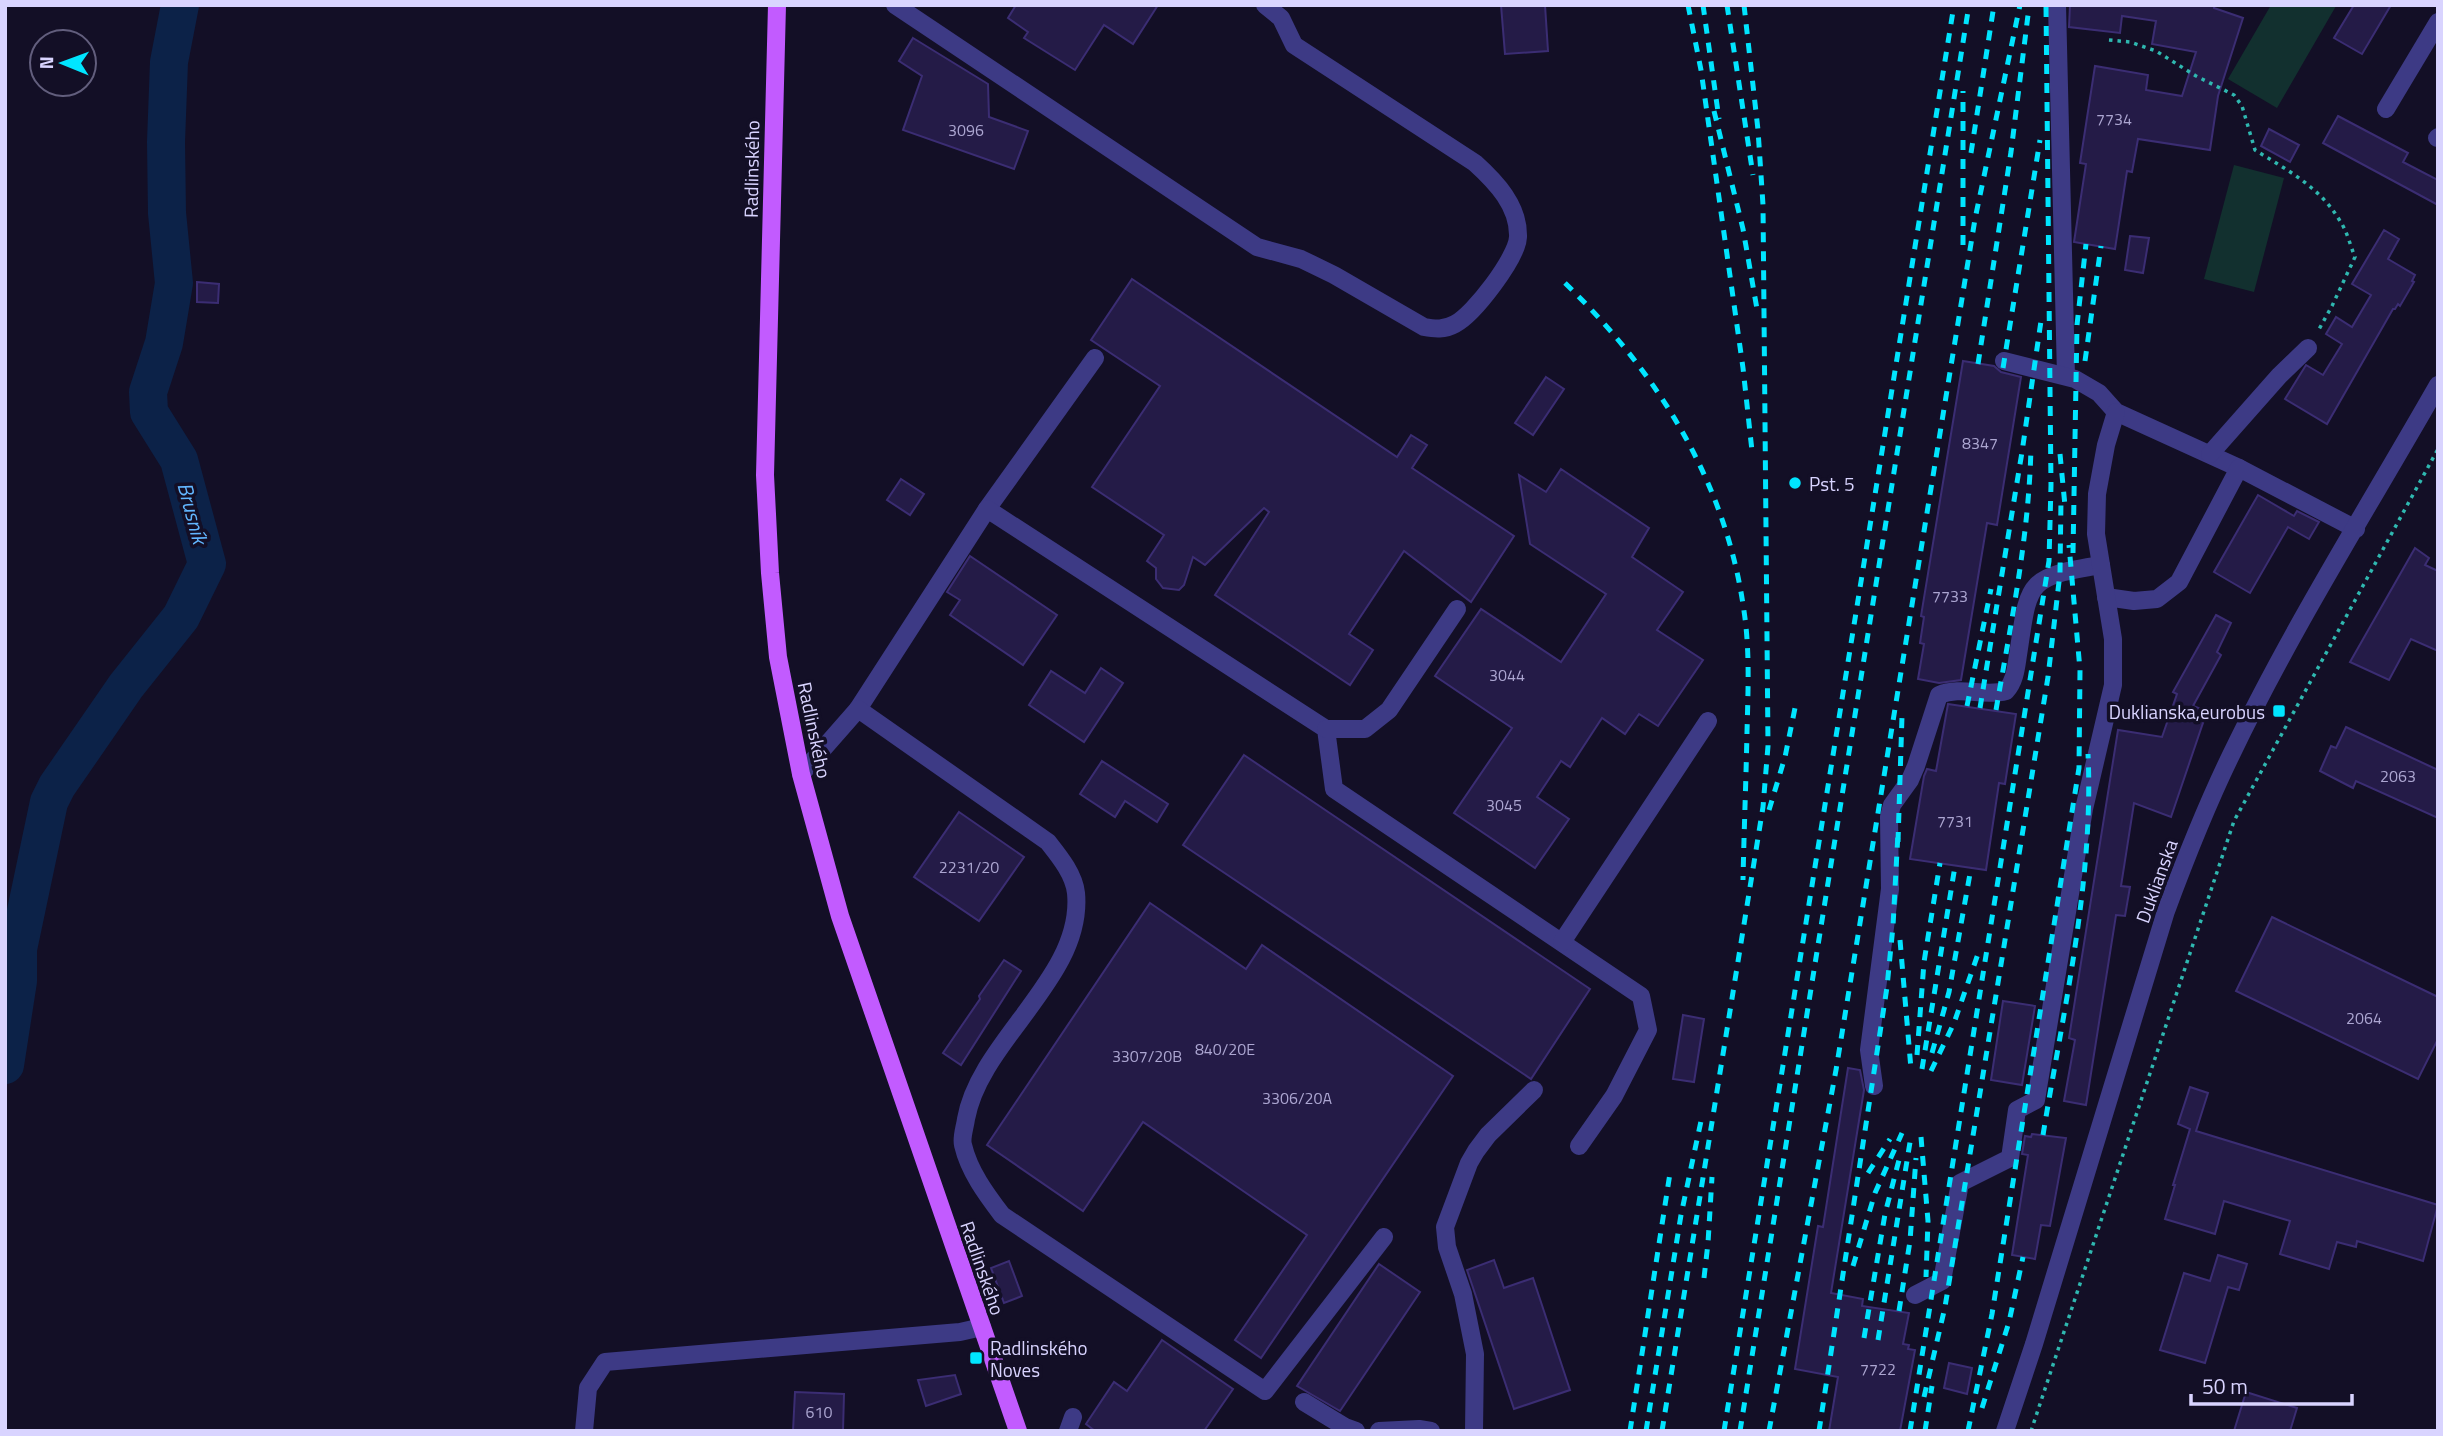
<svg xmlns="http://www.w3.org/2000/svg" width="2443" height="1436" font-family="'Titillium Web',sans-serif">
<rect width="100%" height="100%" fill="#130f26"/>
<g fill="#12302f">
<polygon points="2271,5 2336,6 2277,108 2228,79"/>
<polygon points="2234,165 2284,178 2254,292 2204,279"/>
</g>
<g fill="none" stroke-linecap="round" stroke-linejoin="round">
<polyline stroke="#0c2248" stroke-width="38" points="5,1065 18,981 18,949 49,802 57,786 126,686 181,617 207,564 179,460 149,412 148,392 164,343 174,283 167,213 166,142 169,62 180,5"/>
</g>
<g fill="#241b47" stroke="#3b2d73" stroke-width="2">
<polygon points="1016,5 1158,5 1133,44 1104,25 1075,70 1024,38 1028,32 1008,18"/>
<polygon points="1501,5 1545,5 1548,51 1505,54"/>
<polygon points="2070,5 2214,5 2214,8 2243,18 2218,96 2210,150 2138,139 2132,172 2127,171 2115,249 2074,242 2086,164 2080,163 2095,66 2148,75 2146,90 2182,96 2196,52 2152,44 2156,21 2122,16 2120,33 2069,27"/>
<polygon points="2354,5 2391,5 2362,54 2334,38"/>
<polygon points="913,38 988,84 989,117 1028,131 1014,169 903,130 922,76 899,61"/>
<polygon points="2338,116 2408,153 2403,162 2438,180 2438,205 2323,143"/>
<polygon points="2269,129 2299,145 2290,162 2261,146"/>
<polygon points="2384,230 2399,239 2388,259 2415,275 2412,281 2414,282 2400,306 2398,304 2395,309 2393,309 2327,424 2285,399 2306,365 2323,375 2342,344 2326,334 2336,317 2352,327 2371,295 2352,284"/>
<polygon points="2130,236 2149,238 2143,273 2125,270"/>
<polygon points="1132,279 1397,457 1411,435 1427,445 1412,468 1514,536 1471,602 1404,551 1349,634 1373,650 1350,685 1215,595 1269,512 1264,508 1205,565 1193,557 1184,585 1179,590 1163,588 1156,579 1156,568 1147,561 1164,535 1092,487 1160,386 1091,340"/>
<polygon points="197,282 219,284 218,303 197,302"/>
<polygon points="1963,361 1994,366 2001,372 2021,377 1997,525 1987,523 1961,680 1939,683 1918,679 1924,644 1920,643 1924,617 1921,616"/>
<polygon points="1546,377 1564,389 1533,435 1515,423"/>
<polygon points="1561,469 1649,528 1632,557 1683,592 1657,630 1703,660 1658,726 1639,714 1625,734 1602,718 1570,767 1561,761 1537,797 1569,819 1535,868 1454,813 1512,728 1435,676 1481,609 1561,662 1606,594 1530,544 1519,475 1546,492"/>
<polygon points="901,479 924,494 910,515 887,500"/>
<polygon points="2258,495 2294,516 2297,511 2319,522 2309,539 2288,527 2250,593 2214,572"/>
<polygon points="2415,548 2429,558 2425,565 2438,571 2438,651 2411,639 2389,680 2350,662"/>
<polygon points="970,556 1057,615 1023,665 950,615 960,600 947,592"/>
<polygon points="2216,615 2231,623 2217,652 2221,655 2193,706 2207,711 2171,817 2134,803 2121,886 2130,887 2125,916 2116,915 2086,1105 2064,1101 2075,1040 2069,1038 2118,730 2162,737 2177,694 2173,692"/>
<polygon points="1101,668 1123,683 1084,742 1029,705 1051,671 1085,693"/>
<polygon points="1948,704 2016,714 2005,784 1999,783 1986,870 1910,859 1924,776 1927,769 1936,771"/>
<polygon points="2346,727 2438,770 2438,818 2356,781 2353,788 2320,771 2331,746 2336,748"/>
<polygon points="1244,755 1590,989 1531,1079 1183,845"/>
<polygon points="1102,761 1168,804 1157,822 1125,801 1115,817 1080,794"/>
<polygon points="959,812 1024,857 979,921 914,877"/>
<polygon points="1150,903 1246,969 1262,945 1453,1076 1261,1358 1235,1340 1307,1235 1143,1122 1083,1211 987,1145"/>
<polygon points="2272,917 2438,997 2438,1039 2418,1079 2236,991"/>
<polygon points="1004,960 1021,971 961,1065 943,1053 980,999 979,996"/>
<polygon points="2003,1001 2035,1006 2022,1085 1991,1080"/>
<polygon points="1683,1015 1704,1019 1694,1082 1673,1079"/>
<polygon points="1848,1068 1860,1070 1864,1090 1831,1293 1863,1299 1862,1306 1909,1313 1903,1344 1909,1345 1908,1349 1915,1350 1900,1431 1829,1431 1838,1377 1795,1369 1818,1226 1823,1227"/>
<polygon points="2190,1087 2208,1093 2196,1131 2438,1205 2423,1261 2357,1241 2356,1247 2337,1242 2329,1269 2280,1254 2290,1221 2224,1201 2215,1234 2165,1219 2175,1185 2173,1185 2190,1129 2178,1124"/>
<polygon points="2032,1134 2066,1138 2050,1226 2041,1225 2035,1259 2012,1255 2028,1155 2022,1154 2025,1136 2031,1137"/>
<polygon points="2218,1255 2247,1264 2239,1290 2228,1287 2205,1363 2160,1350 2184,1273 2210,1281"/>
<polygon points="1494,1260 1504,1288 1533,1278 1570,1390 1514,1409 1467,1270"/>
<polygon points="1009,1261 1022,1296 1004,1303 991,1268"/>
<polygon points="1379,1264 1420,1292 1340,1411 1297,1386"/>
<polygon points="1162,1340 1233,1389 1204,1431 1095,1431 1086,1424 1114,1382 1127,1391"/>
<polygon points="1949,1363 1972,1368 1967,1394 1944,1388"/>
<polygon points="955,1375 961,1394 926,1406 918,1380"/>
<polygon points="795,1392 844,1394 843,1431 793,1431"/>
<polygon points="2246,1392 2297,1408 2290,1431 2234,1431"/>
</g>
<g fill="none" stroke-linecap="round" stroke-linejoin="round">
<g stroke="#2fb8b0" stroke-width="3.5" stroke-dasharray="3.5 5" stroke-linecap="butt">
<path d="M2109,40l21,2 26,9 40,25 38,19 8,11 13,44c32,20 65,37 85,71 7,10 10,24 15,36l-23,49 -14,25"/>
<polyline points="2031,1431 2234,821 2438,449"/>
</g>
<g stroke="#3d3a85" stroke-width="18">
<path d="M895,5l362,242 44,12 33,16 90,52c11,2 20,3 31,-3 19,-10 62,-66 63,-87 1,-31 -22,-55 -43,-74l-181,-118 -13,-27 -16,-13"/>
<polyline points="2057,5 2066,376"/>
<polyline points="2386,109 2438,22"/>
<polyline points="2437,138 2438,137"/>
<polyline points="2004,361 2075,379 2099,393 2116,412 2239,468"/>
<polyline points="2210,454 2279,376 2308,348"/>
<polyline points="987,509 1095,358"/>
<polyline points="2106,597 2134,601 2157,599 2179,582 2239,468 2356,529"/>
<polyline points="858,709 987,509 1326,729 1334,789 1641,996 1648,1030 1614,1096 1579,1146"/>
<polyline points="1326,729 1365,729 1389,710 1457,609"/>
<path d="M801,774l57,-65 190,133c11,14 26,32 28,51 8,84 -96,147 -110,226 -1,8 -5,19 -3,26 6,26 23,49 39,70l263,176 119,-154"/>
<polyline points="1562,942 1708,721"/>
<path d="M1874,1086l-5,-36 21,-161 -1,-72 3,-12 18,-25 6,-14 23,-71c22,-9 45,2 67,-4 9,-10 10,-23 12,-36 11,-73 7,-78 83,-90"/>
<polyline points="1915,1295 1942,1281 1960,1183 2010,1158 2017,1110 2036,1100 2084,809 2113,685 2113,639 2096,534 2097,494 2106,445 2116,412"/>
<polyline points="1304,1402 1345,1427 1356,1431"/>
<polyline points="584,1431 588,1388 605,1362 960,1332 982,1327"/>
<polyline points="1068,1431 1073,1417"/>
<polyline points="1379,1431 1419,1429 1431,1431"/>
<polyline points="1474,1431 1475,1354 1463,1294 1447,1247 1445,1227 1469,1163 1476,1151 1488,1135 1534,1090"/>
<path d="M2005,1431l29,-87 132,-433c20,-54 41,-107 66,-158 60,-125 137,-247 206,-368"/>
</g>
<polyline stroke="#c25bff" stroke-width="18" points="777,5 765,475 770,573 778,657 801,774 840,916 1018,1431"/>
<g stroke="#00e5ff" stroke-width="5" stroke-dasharray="10 9" stroke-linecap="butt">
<polyline points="1688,5 1701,70 1743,368 1752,451"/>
<polyline points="1703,5 1719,119"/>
<polyline points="1727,5 1753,175"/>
<polyline points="1714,111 1743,229 1757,309"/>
<polyline points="1971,153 1994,5"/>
<polyline points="1963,245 1963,91"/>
<path d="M1565,283c92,89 161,198 179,328 6,40 4,81 3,121 -1,50 -3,99 -4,148"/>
<polyline points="2085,361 2101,246"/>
<polyline points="1978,364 2011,152 2029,7"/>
<polyline points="2003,368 2040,140"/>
<polyline points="2060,454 2065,506"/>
<polyline points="2073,553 2077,325 2086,244"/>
<polyline points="1967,706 1991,589"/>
<polyline points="1980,708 2022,452 2042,314"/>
<path d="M1996,710c15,-87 33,-174 35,-263"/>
<polyline points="1769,810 1785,757 1795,708"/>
<polyline points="1898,842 1902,716"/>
<polyline points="1900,940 1911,1069"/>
<polyline points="1932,1053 1949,992 1971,868"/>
<polyline points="1917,1055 1924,962 1940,863"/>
<polyline points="1922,1069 1955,866"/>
<polyline points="1931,1071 1954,1023 1979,951"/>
<path d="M2043,1135c20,-123 51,-256 45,-381"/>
<polyline points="1921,1137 1928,1221 1926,1277"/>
<polyline points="1868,1173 1890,1139"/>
<polyline points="1853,1266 1875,1193 1902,1133"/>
<polyline points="1704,1278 1708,1243 1712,1177"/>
<polyline points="1899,1311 1910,1241 1916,1158"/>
<polyline points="1864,1338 1885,1214 1900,1156"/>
<polyline points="1878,1340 1911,1136"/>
<polyline points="1924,1397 1945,1307 2048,677 2060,573 2061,499"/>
<polyline points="1982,1408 2009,1322 2023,1257"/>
<polyline points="1630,1431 1670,1173"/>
<polyline points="1646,1431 1681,1215 1701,1121"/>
<polyline points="1662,1431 1763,807 1768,746 1763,205 1758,130 1744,5"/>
<polyline points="1724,1431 1954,5"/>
<polyline points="1740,1431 1969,5"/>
<polyline points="1769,1431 1836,1070 1975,219 2020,5"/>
<polyline points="1819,1431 1887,987 1893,926 1898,833"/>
<polyline points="1910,1431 2049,561 2051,485 2046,5"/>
<polyline points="1925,1431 1932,1386"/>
<polyline points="1968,1431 1992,1314 2079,768 2080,670 2069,545"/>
</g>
</g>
<g fill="#00e5ff" stroke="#130f26" stroke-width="2.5">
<circle cx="1795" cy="483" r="7"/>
<rect x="2272" y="704" width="14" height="14" rx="3.5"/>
<rect x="969" y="1351" width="14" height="14" rx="3.5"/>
</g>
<g text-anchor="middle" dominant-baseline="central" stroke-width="7" stroke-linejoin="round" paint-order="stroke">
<g font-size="16" fill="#aca6d1">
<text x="2114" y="119">7734</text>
<text x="966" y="130">3096</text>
<text x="1980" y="443">8347</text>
<text x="1950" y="596">7733</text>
<text x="1507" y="675">3044</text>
<text x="2398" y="776">2063</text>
<text x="1504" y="805">3045</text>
<text x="1955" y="821">7731</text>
<text x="969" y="867">2231/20</text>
<text x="2364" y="1018">2064</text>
<text x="1225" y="1049">840/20E</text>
<text x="1147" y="1056">3307/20B</text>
<text x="1297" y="1098">3306/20A</text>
<text x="1878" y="1369">7722</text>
<text x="819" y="1412">610</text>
</g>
<g font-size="19" fill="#d9d4ff" stroke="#130f26">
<text transform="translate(751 169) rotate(-89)">Radlinského</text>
<text transform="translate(815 730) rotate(78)">Radlinského</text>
<text transform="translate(2156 881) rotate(-70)">Duklianska</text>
<text transform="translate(983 1268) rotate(71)">Radlinského</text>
</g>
<g font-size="19" fill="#d9d4ff" stroke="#130f26" text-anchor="start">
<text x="1809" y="483">Pst. 5</text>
<text x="2265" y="711" text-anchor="end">Duklianska,eurobus</text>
<text x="990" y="1347">Radlinského<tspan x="990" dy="22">Noves</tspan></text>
</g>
<g font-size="21" font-style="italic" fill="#62b6ff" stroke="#130f26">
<text transform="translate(193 513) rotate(75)">Brusník</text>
</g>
</g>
<rect width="2443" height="1436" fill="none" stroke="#d9d4ff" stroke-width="14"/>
<g transform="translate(63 63) rotate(271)"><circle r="33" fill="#130f26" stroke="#625e7d" stroke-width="2"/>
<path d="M0-5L12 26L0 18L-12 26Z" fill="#00e5ff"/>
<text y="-10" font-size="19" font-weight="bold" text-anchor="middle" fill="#d9d4ff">N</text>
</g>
<path d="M2191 1394v10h161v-10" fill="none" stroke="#d9d4ff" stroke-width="3.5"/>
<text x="2202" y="1394" font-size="21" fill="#d9d4ff" stroke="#130f26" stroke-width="5" paint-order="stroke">50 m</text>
</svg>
